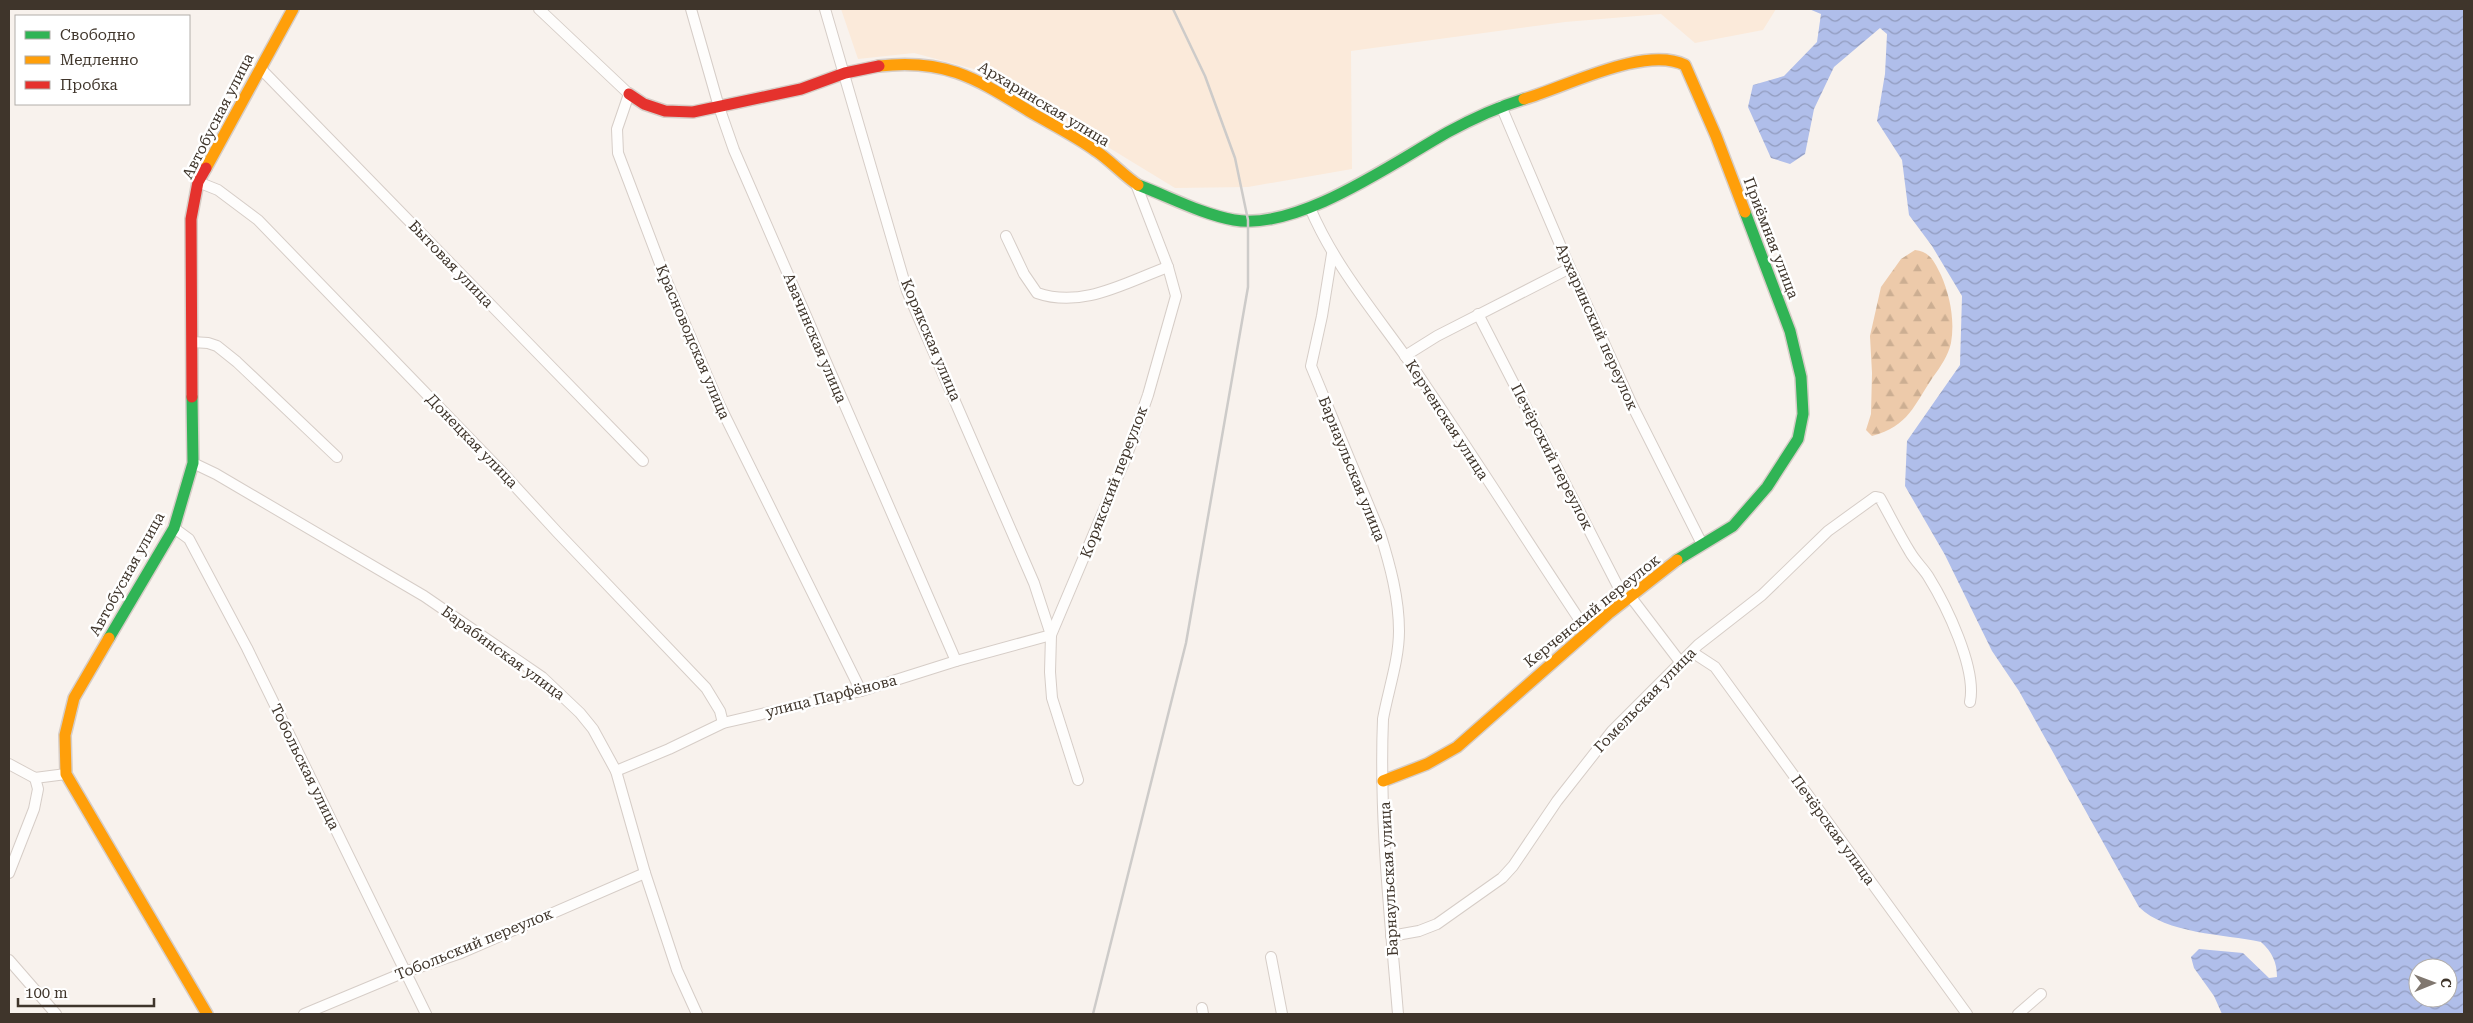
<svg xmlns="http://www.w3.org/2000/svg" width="2473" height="1023" font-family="'Roboto Serif',serif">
<defs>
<pattern id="forest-firs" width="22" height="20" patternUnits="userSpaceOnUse" patternTransform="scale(1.25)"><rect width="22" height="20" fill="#edcaaa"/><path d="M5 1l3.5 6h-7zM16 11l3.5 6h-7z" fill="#ccae92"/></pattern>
<pattern id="water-waves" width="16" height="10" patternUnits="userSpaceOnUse" patternTransform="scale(1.25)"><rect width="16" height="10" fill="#b0beea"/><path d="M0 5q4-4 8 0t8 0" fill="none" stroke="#919bbe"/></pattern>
</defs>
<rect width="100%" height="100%" fill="#f8f2ed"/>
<polygon fill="#fbeada" points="841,9 1776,9 1763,30 1695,43 1661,14 1565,22 1351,51 1352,169 1248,187 1175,188 985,72 914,53 858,59"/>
<path fill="url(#forest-firs)" d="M1915,250c15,1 20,13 26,25 9,21 14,45 10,68 -3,13 -10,23 -18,34 -19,28 -24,49 -61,59l-6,-6 5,-16 1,-41 -2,-37 11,-49 20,-28z"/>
<path fill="url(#water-waves)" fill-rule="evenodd" d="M1809,9h655v1005h-242l-8,-18 -20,-28 -3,-11 8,-8 44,4 26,25 8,-1c0,-15 -5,-25 -16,-35 -37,-8 -95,-8 -122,-35l-120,-216 -27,-40 -47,-96 -40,-69 2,-45 53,-76 2,-69 -30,-50 -23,-31 -7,-55 -25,-39 8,-47 2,-40 -7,-6 -46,39 -20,42 -9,45 -15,10 -19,-6 -23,-51 5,-22 31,-9 33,-34 4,-28zM2418,968h30v30h-30z"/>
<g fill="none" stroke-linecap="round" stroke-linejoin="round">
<defs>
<g id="street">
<polyline points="539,9 629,94 617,129 618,153 665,277 720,406 861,691"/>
<polyline points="691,9 719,107 734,150 956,661"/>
<polyline points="260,68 643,461"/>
<polyline points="1501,106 1570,268 1633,407 1702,544"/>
<polyline points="198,182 218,190 258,220 501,471 558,533 706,688 720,711 723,723"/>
<path d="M1310,208c24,56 61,100 96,149 62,90 120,183 181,274"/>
<path d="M1006,236l18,38 13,19c46,16 89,-11 131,-26"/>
<path d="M1332,254l-10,62 -11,50 69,167c10,32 19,65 19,98 0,29 -11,60 -16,88 -4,97 7,198 15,295"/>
<polyline points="1478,314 1625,600"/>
<polyline points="192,342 208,343 217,346 237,362 337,457"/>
<polyline points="1405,356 1437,336 1570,268"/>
<polyline points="193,463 216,474 424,596 542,677 580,713 593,729 616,771 645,873 677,970 697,1014"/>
<polyline points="174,528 189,539 247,648 426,1014"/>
<polyline points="1630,596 1681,663"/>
<polyline points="1692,652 1715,667 1967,1014"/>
<polyline points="9,764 35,778 66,774"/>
<polyline points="616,771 669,749 723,723 861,691 956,661 1051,635 1034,583 907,291 825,9"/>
<polyline points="1078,780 1052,698 1050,672 1051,635 1127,455 1148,395 1176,296 1168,267 1136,184"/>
<polyline points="9,873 34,809 38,789 35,778"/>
<path d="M1391,936l28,-5 18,-7 65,-46 11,-12 44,-65 55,-70 86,-86 64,-50 66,-64 47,-34 5,1c10,18 19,36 30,54 5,9 13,16 18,24 18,29 49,92 42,126"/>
<polyline points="1271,957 1282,1014"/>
<polyline points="9,960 56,1014"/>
<polyline points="1202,1008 1203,1014"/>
<polyline points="304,1014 405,972 461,953 645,873"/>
<polyline points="2018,1014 2041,994"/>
</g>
<g id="fast">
<path d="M1138,185c30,11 63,29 96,35 64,11 159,-57 214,-88 24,-13 50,-25 76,-33"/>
<polyline points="1677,560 1733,526 1767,487 1798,439 1803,414 1801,377 1790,331 1745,212"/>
<polyline points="109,638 174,528 193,463 192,397"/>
</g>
<g id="slow">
<path d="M879,66c69,-8 99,14 155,48 21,12 43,23 62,37 15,10 27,24 42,34"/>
<path d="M1524,99c42,-12 121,-54 161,-34l31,71 29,76"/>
<polyline points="206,168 293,9"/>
<polyline points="109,638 74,698 65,735 66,774 207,1014"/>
<polyline points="1383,781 1427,764 1457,747 1608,614 1677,560"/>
</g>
<g id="jam">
<polyline points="629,94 644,104 665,111 693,112 801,89 845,73 879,66"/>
<polyline points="192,397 191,219 198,182 206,168"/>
</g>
</defs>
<use href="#street" stroke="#d6cdc7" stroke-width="12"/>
<use href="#fast" stroke="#d6cdc7" stroke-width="14"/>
<use href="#slow" stroke="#d6cdc7" stroke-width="14"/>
<use href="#jam" stroke="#d6cdc7" stroke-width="14"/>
<use href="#street" stroke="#fefdfc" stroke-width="10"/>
<use href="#fast" stroke="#30b455" stroke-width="11"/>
<use href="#slow" stroke="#ff9f0a" stroke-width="11"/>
<use href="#jam" stroke="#e5322d" stroke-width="11"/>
<polyline stroke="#cdcbc9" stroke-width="2.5" points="1093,1014 1186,643 1248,287 1248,220 1235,158 1205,76 1173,9"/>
</g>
<g text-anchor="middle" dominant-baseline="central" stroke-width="5" stroke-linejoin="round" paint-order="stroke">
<g font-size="15" fill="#3f352b" stroke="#fff">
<text transform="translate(1044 104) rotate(31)">Архаринская улица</text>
<text transform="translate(218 116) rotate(-63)">Автобусная улица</text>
<text transform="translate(1771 238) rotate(69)">Приёмная улица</text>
<text transform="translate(451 264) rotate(46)">Бытовая улица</text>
<text transform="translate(1597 327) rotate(66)">Архаринский переулок</text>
<text transform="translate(815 338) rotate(67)">Авачинская улица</text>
<text transform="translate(931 340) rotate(67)">Корякская улица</text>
<text transform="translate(693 342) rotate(67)">Красноводская улица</text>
<text transform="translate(1447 420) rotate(57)">Керченская улица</text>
<text transform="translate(472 441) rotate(46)">Донецкая улица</text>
<text transform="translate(1552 457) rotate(63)">Печёрский переулок</text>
<text transform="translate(1352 469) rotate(68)">Барнаульская улица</text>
<text transform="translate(1114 482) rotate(-69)">Корякский переулок</text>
<text transform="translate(127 574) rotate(-61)">Автобусная улица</text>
<text transform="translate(1592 611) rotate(-39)">Керченский переулок</text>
<text transform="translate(503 653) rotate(36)">Барабинская улица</text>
<text transform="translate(831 696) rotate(-14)">улица Парфёнова</text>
<text transform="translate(1645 700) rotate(-46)">Гомельская улица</text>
<text transform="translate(305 767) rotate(64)">Тобольская улица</text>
<text transform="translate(1833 830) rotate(54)">Печёрская улица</text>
<text transform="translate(1389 879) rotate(-93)">Барнаульская улица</text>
<text transform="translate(474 944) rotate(-22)">Тобольский переулок</text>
</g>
</g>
<rect width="2473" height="1023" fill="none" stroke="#3f352b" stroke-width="20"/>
<rect x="15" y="15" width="175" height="90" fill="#ffffff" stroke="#b2aeaa"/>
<rect x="25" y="31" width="25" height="8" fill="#30b455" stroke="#b2aeaa"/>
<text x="60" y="40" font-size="15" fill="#3f352b">Свободно</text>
<rect x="25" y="56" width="25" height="8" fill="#ff9f0a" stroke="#b2aeaa"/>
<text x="60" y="65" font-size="15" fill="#3f352b">Медленно</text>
<rect x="25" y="81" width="25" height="8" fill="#e5322d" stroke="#b2aeaa"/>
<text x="60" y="90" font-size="15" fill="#3f352b">Пробка</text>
<g transform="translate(2433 983) rotate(89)"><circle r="24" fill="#ffffff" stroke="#b2aeaa"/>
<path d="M0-4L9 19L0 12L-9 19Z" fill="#80776f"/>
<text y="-8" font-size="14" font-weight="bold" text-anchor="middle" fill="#3f352b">С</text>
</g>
<path d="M18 998v8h136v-8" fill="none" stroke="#3f352b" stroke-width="2.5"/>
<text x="25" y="998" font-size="15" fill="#3f352b" stroke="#ffffff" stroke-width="4" paint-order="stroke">100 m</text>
</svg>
